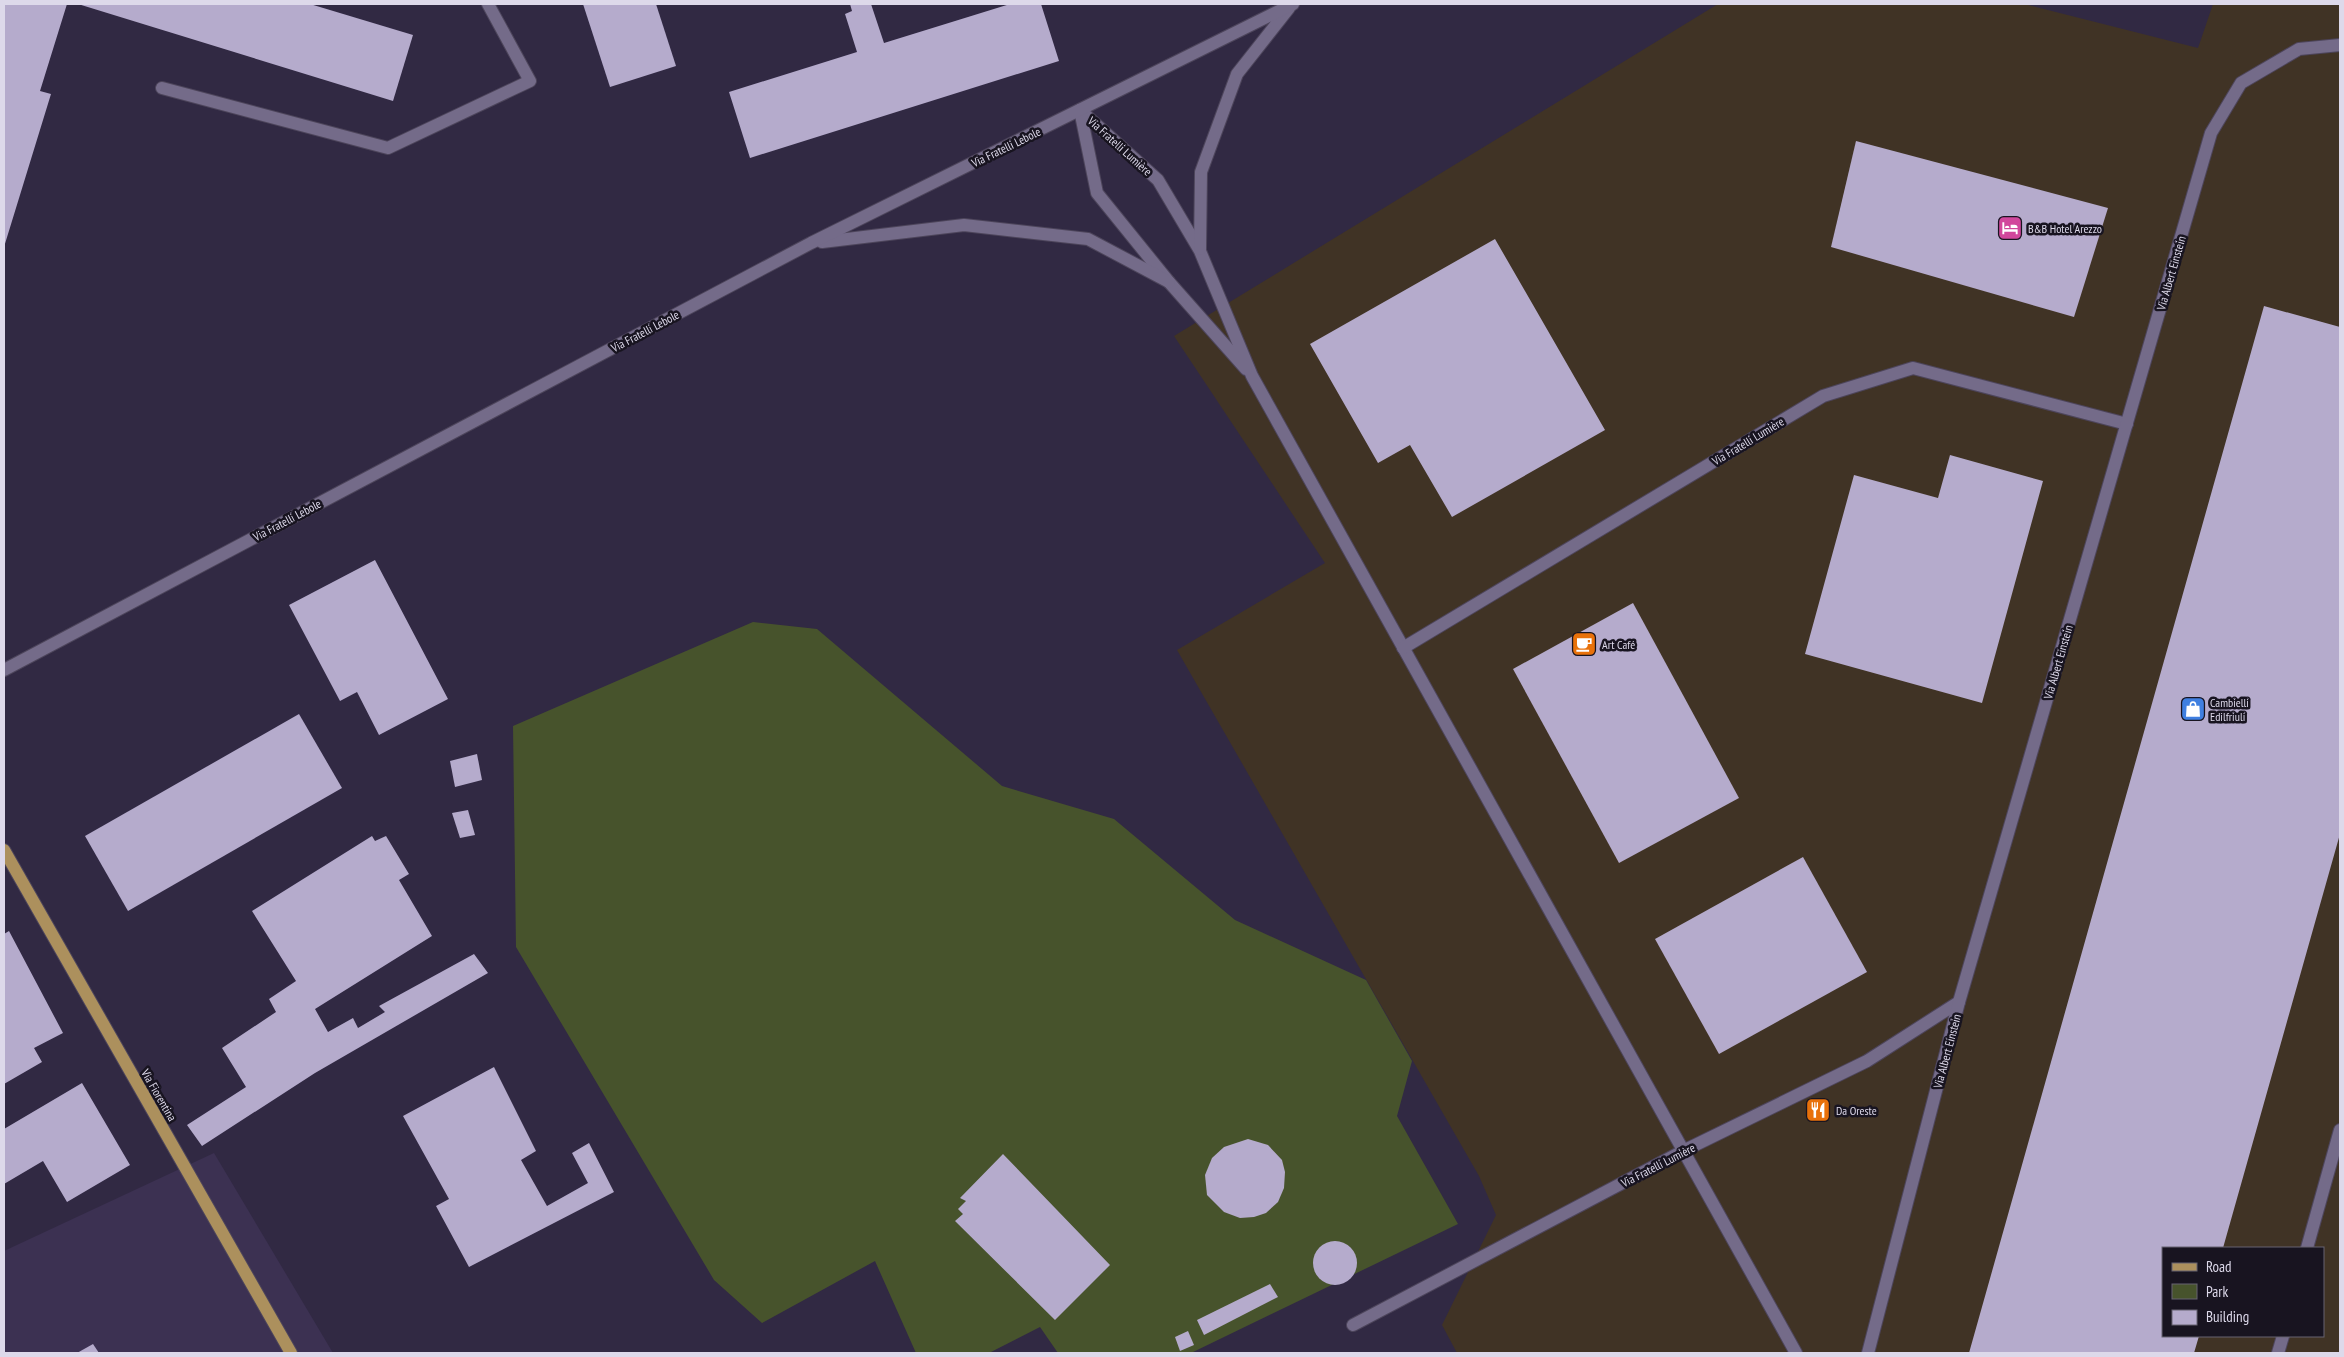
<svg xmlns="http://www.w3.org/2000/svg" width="2344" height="1357" font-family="'PT Sans Narrow',sans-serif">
<rect width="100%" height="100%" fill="#312943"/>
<polygon fill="#3c3152" points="214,1153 333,1353 4,1353 4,1251"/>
<path fill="#403325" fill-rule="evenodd" d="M1718,4h306l174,44 15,-44h127v1349h-883l-15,-28 54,-110 -17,-39 -302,-526 148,-87 -151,-227zM2163,1248h160v88h-160z"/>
<polygon fill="#47532c" points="753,622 817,629 1002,786 1114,819 1235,920 1366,980 1412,1061 1397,1116 1458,1224 1191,1353 1058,1353 1040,1327 989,1353 916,1353 875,1261 762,1323 714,1280 516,947 513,726"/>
<g fill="#b5abcc">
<polygon points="4,4 67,4 40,91 51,94 4,247"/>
<polygon points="78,4 310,4 413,35 393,101"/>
<polygon points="583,4 656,4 676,66 610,87"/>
<polygon points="850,4 871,4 884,43 1010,4 1041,4 1059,61 750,158 729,92 857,52 845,14 852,11"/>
<polygon points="1856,141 2108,208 2074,317 1831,247"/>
<polygon points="1495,239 1605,430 1452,517 1410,445 1378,463 1310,344"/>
<polygon points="2264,306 2340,327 2340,834 2223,1248 2163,1248 2163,1336 2199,1336 2194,1353 1969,1353"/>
<polygon points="1950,455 2043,481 1982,703 1805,654 1854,475 1938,498"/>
<polygon points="375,560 448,699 379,735 357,692 340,701 289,605"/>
<polygon points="1633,603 1739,798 1619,863 1513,669"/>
<polygon points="299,714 342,788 128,911 85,836"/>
<polygon points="477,754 482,780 455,787 450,761"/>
<polygon points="468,810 475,835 460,838 452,813"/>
<polygon points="372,836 375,841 386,836 409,874 399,880 432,936 315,1009 328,1032 353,1018 358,1028 385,1012 379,1006 474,954 488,973 315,1073 202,1146 187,1125 246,1087 222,1048 276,1012 269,999 296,981 252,911"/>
<polygon points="1803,857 1867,972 1719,1054 1655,939"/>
<polygon points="9,931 63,1033 34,1048 42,1062 4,1084 4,934"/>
<polygon points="494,1067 536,1151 521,1160 547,1206 588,1183 572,1153 589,1143 614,1192 469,1267 436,1206 449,1199 403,1116"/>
<polygon points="82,1083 130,1165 67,1202 43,1161 4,1184 4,1129"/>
<polygon points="1248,1139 1268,1145 1282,1160 1285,1172 1284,1188 1278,1202 1266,1213 1254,1217 1240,1218 1224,1212 1207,1195 1205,1175 1212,1158 1224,1147"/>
<polygon points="1003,1154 1110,1265 1055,1320 955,1221 963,1214 958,1209 966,1201 960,1198"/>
<circle cx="1335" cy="1263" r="22"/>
<polygon points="1270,1284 1278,1297 1204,1335 1197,1320"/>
<polygon points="1188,1331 1194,1345 1180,1351 1175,1337"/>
<polygon points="93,1344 99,1353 77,1353"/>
</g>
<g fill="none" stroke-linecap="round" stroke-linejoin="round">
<defs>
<g id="minor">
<polyline points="162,88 388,148 530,81 488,4"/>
<polyline points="1080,110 1158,180 1200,251 1252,376 1796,1353"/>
<polyline points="1080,110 1097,193 1169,282 1246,369"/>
<polyline points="822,242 964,225 1088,239 1169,282"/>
<polyline points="1200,249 1201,172 1237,74 1289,8"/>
<polyline points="1403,648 1823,396 1913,368 2127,424"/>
<polyline points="4,670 811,243 1293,4"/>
<polyline points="2307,1248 2340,1130"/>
<polyline points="1353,1325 1683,1151 1867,1061 1959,1002"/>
<polyline points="1868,1353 1959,1002 2211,133 2241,83 2299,49 2340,45"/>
<polyline points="2278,1353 2283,1336"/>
</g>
<polyline id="major" points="4,850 291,1353"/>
</defs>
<use href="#minor" stroke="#4d455b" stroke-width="14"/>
<use href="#major" stroke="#4d455b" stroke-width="14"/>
<use href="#minor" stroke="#746b89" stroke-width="12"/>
<use href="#major" stroke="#ac905d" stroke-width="12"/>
</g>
<defs>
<symbol id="hotel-square" viewBox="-11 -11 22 22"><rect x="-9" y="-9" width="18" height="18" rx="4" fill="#d1479c" stroke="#181420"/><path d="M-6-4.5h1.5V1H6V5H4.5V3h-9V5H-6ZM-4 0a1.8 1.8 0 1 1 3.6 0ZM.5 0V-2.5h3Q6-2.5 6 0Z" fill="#fff"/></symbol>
<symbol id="cafe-square" viewBox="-11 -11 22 22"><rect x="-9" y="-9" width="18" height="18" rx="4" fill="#e8710a" stroke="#181420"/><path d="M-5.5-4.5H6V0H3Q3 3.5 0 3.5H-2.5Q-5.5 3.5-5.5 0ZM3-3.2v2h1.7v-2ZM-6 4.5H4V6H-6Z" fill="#fff"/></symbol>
<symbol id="shop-square" viewBox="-11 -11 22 22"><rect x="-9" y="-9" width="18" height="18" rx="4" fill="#3f7fe0" stroke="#181420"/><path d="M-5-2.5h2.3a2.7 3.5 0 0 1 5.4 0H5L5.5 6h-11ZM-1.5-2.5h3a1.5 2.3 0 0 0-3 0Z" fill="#fff"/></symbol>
<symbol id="restaurant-square" viewBox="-11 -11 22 22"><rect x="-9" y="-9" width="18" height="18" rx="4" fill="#e8710a" stroke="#181420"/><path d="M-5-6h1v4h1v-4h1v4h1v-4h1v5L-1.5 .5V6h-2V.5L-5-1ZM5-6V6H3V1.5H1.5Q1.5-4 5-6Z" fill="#fff"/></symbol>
</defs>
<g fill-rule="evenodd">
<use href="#hotel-square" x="1996" y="214" width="28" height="28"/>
<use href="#cafe-square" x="1570" y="630" width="28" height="28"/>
<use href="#shop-square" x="2179" y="695" width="28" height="28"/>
<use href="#restaurant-square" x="1804" y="1096" width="28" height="28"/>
</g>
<g text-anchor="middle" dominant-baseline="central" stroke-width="5" stroke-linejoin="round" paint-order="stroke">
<g font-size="12" fill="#ddd9ea" stroke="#181420">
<text transform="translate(1120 146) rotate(42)">Via Fratelli Lumière</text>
<text transform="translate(1006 147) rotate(-26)">Via Fratelli Lebole</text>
<text transform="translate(2171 273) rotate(-74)">Via Albert Einstein</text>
<text transform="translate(645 331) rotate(-28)">Via Fratelli Lebole</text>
<text transform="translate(1748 441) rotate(-31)">Via Fratelli Lumière</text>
<text transform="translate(287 520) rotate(-28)">Via Fratelli Lebole</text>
<text transform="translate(2058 662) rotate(-74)">Via Albert Einstein</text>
<text transform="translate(1947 1051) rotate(-75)">Via Albert Einstein</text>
<text transform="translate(159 1095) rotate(60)">Via Fiorentina</text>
<text transform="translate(1658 1165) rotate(-27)">Via Fratelli Lumière</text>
</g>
<g font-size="12" fill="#ddd9ea" stroke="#181420" text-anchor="start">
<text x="2028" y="228">B&amp;B Hotel Arezzo</text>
<text x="1602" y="644">Art Café</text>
<text x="2210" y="702">Cambielli<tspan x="2210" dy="14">Edilfriuli</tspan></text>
<text x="1836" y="1110">Da Oreste</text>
</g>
</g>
<rect width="2344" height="1357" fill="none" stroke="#ddd9ea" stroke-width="10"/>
<rect x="2162" y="1247" width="162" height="90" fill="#181420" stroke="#676371"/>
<rect x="2172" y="1263" width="25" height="8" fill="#ac905d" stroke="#676371"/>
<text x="2206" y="1272" font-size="15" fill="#ddd9ea">Road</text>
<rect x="2172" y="1284" width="25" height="15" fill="#47532c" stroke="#676371"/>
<text x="2206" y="1297" font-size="15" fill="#ddd9ea">Park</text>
<rect x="2172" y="1310" width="25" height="15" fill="#b5abcc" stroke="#676371"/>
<text x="2206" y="1322" font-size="15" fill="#ddd9ea">Building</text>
</svg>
